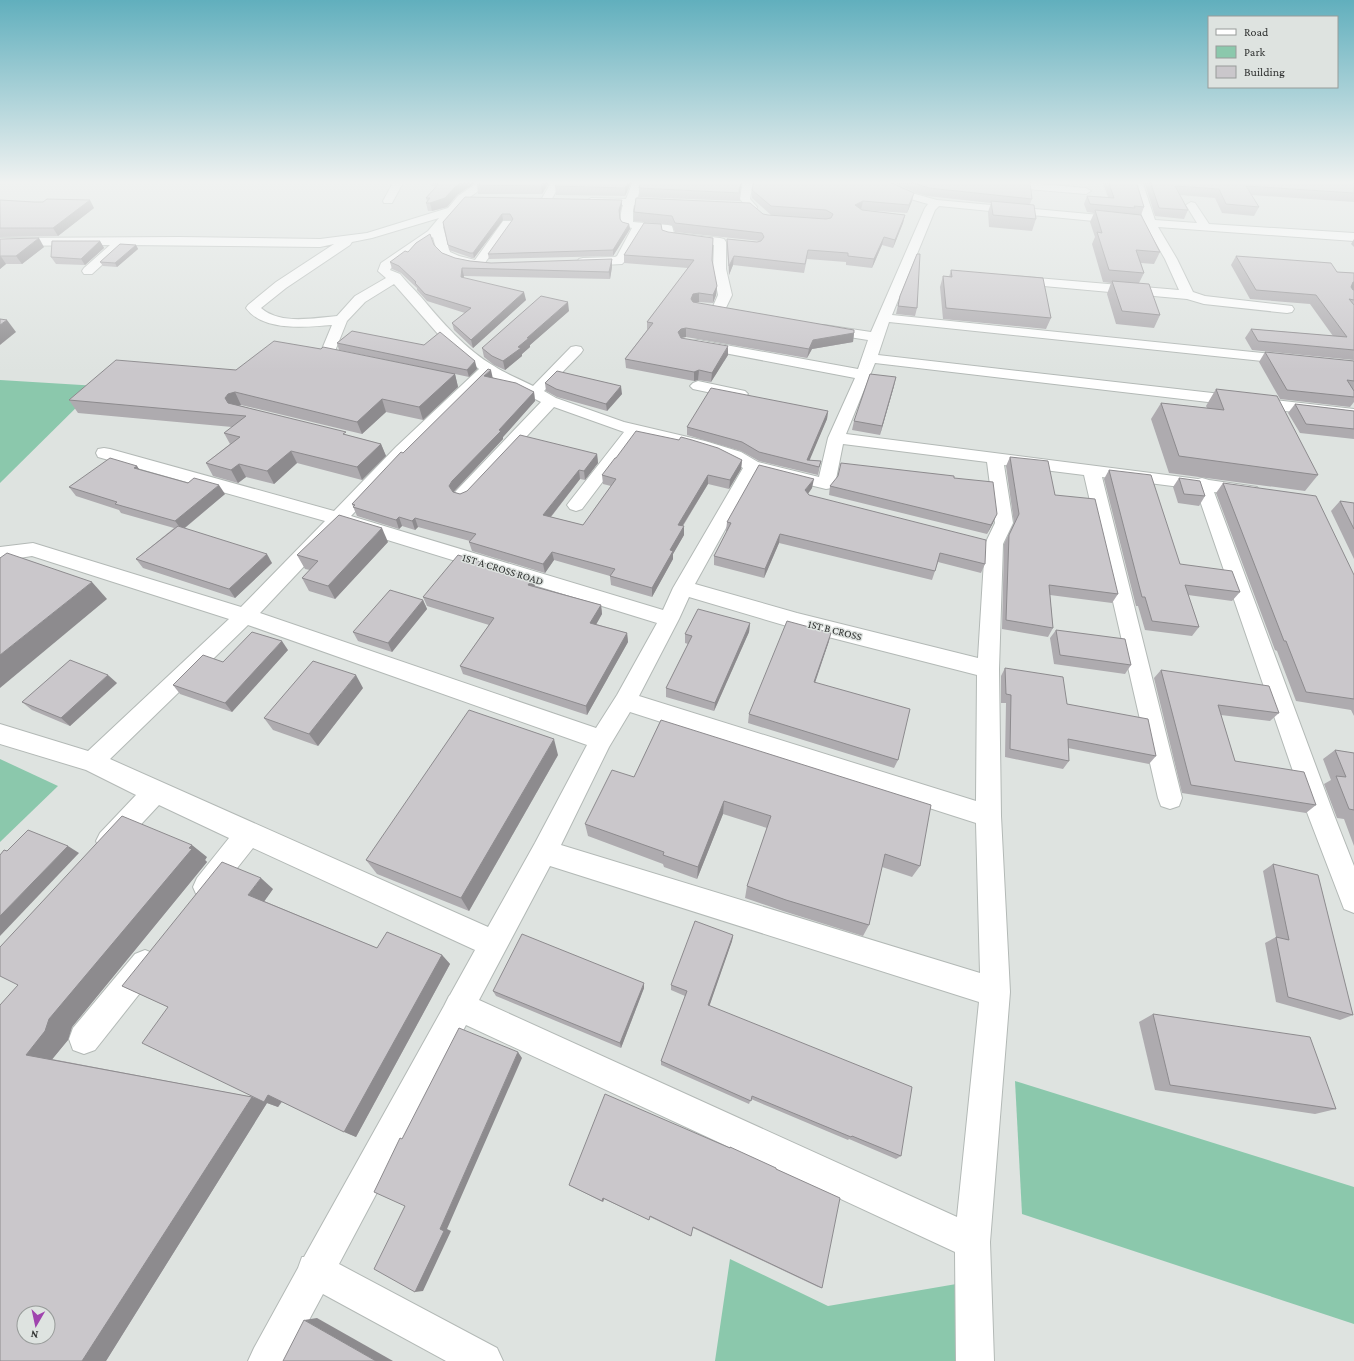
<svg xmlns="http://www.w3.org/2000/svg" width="1354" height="1361" font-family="'Crimson Pro',serif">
<rect width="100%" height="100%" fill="#dee3e0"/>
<g fill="#8bc8ac">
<polygon points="0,380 98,386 0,483"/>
<polygon points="0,759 58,786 0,842"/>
<polygon points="1015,1081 1354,1187 1354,1324 1022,1214"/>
<polygon points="730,1259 828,1306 968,1282 969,1361 715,1361"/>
</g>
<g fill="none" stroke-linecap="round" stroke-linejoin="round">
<defs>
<g id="minor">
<polygon points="394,181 404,181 392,203 384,203 383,201"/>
<path d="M480,181h12l-26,19 -23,27 7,25 9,4 16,4 28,-39h8l2,2 -31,44 -4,1c-23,-6 -39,-3 -45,-31l-42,31 -1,2 10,4c6,8 14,15 21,23 20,24 45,53 73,69 12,8 26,13 39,20l38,-39 5,-1 5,1 2,3 -2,3 -37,38 12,7 68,24 81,19 36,11 17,10 61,15 9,-39 27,-60 -157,-30 -5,-1 -2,-3 2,-3 5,-1 160,29 10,-29 -44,-7 -5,-1 -2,-3 2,-3 5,-1 47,7 54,-124 3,-4 -21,-6 -32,-15 -1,-2h13l28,13 22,6 206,19 -11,-38h10l13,39 42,3 -11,-18 5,-3 4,1 14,21 145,9v8l-196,-14 19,32 16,33 12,4 87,10 2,3 -2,3 -5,1 -83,-9 -17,-5 -177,-16 -2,-3 2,-3 4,-1 165,14 -14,-31 -19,-33 -207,-20 -4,4 -43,105 399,41 5,1 2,3 -2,3 -5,1 -402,-42 -11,33 476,54v10l-479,-56 -29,71 352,45 4,-1 7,2 48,7 3,4 -3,4 -6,2 -37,-5 120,323 20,51v47l-10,-4 -36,-94 -112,-326 -94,-12 80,321 -3,8 -9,3 -9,-3 -3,-8 -74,-323 -80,-10 9,58 -10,21 -4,125 2,147 9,176 -20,250 4,119h-38l-1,-109 -489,-227 -127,239 158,84 6,13h-57l-123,-67 -36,67h-39l6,-13 44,-80 4,-11h2l140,-251 5,-10 1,-1 25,-45 -222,-102 -38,48 -9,4 -9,-4 -4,-9 4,-9 32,-40 -70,-33 -41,44 -9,4 -9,-4 -4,-8 4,-8 36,-38 -50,-25 -86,-26v-20l88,27 141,-132 -197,-63 -32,5v-14l33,-4 208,64 84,-86 -227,-64 -2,-4 2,-4 6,-1 6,1 224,62 62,-64 83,-78 -41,-35 -44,-50 -29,18 -18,19 -12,30 21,5 2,3 -2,3 -5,1 -29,-6 -2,-3 12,-29c-25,2 -69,7 -86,-17l2,-3 28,-23 58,-38 -14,3 -196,-2 -32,29h-8l-2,-3 2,-3 26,-23 -110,1v-8l179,-1 141,2 47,-6 81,-25 10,-12zM439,218l-11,13 -47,32 -3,8 8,7 -31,18 -18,20c-23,2 -57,9 -76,-8l25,-20 64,-43 2,-3 20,-4zM490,376l51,26 -85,89 -3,4 3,4 6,2 6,-2 86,-92 70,25 -54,69 -3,4 3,4 6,2 6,-2 56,-74c36,8 73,14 105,33l-70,120 -10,22 -312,-94 57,-61zM843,444l144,18 8,61 -10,21 -7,114 -181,-45 -102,-29 62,-112 69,17 6,-1 3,-4zM342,526l315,97 -40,72 -21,33 -336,-115zM689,597l108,32 180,46 -1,126 -337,-105 40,-77zM248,625l339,120 -52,98 -47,84 -378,-168zM630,712l346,111 4,150 -419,-128 48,-98zM550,866l429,136 -22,215 -478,-217z"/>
<polygon points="552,181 562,181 550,202 542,202 541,200"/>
<path d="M633,181h10l-6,18 28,1 5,3 -5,3 -31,-1 -1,5v12l35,3 4,1 2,7 46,5 4,1 2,3v27l6,26 -9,19h-10l-2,-3 7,-16 -5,-26 1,-24 -46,-6 -4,-1 -2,-7 -19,-1 -15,28 -6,6 -39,2 -4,-1 -2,-3 2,-3 4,-1 32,-1 2,-1 15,-28 -9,-2c-4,-5 -2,-15 0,-21l-32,-1 -5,-3 5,-3 35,1z"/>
<polygon points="743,181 753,181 750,199 757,207 756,209 748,209 740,199"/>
<polygon points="966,181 1007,181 1086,188 1091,191 1086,194 971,184"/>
<polygon points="698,381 745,391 748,394 745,397 740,399 693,389 690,386 693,383"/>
<polygon points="145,950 155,954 159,964 155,974 95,1050 84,1054 73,1050 69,1039 73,1028 135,954"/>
</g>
</defs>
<use href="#minor" stroke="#b3b9b6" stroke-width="2"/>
<use href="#minor" fill="#fff" fill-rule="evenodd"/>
</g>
<g fill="#aeabaf">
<polygon points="431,181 478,181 457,195 447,207 432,211 428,211 426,203 427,201 426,198 436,187 432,186"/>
<polygon points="550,181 542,194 478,194 477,185"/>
<polygon points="632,181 625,196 556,195 555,186"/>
<polygon points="641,181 742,181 740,192 740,201 639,197 639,188"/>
<polygon points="891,181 1015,181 1032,199 1030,204 1036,219 1032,231 989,227 988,212 991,203 927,196 916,193"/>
<polygon points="1102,181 1136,181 1144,207 1141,215 1160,252 1154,264 1141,263 1144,273 1139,283 1160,315 1154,328 1116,324 1107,294 1111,283 1103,282 1092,244 1095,237 1090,222 1094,213 1087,212 1084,204 1087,196 1108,197"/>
<polygon points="1144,181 1354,181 1354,202 1251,195 1259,207 1254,216 1222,213 1215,198 1180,195 1188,210 1184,219 1155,216"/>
<polygon points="752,190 912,201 907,213 862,210 905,215 903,223 893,248 882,245 872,268 846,265 846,262 807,259 804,273 733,265 729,275 727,248 727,239 757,242 760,241 675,232 672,225 634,221 634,212 763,214 768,215 826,219 771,215 752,198"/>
<polygon points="465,197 622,205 620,214 620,219 622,222 629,224 630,229 613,256 489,259 488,254 512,221 511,220 503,220 474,258 472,258 449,250 443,222"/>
<polygon points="0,200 94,208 58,236 0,237"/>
<polygon points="662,230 712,261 717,286 716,295 713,303 699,302 695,303 854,333 853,342 812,349 807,358 686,337 681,338 728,355 711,382 698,380 694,381 626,368 625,359 647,330 647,322 688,268 624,263 624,255"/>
<polygon points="0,239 44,247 22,264 6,264 0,269"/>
<polygon points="1354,239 1354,247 1351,244"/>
<polygon points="100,241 104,248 85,265 56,264 51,257"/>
<polygon points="136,245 138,249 117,267 103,266 100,262"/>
<polygon points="434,245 442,253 455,258 470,261 491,263 612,267 610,279 464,276 463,278 526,300 473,348 454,330 452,323 465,313 427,301 417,290 417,288 401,273 392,269 390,262 408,252"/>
<polygon points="1236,256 1337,272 1354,273 1354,360 1252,350 1245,338 1251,329 1333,336 1310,304 1250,299 1231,265"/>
<polygon points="951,270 1051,318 1046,329 943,319 940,287 943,276 949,277"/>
<polygon points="900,296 917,308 915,316 896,314"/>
<polygon points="569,311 530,345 530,347 522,354 522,356 505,370 494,365 484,357 482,348"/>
<polygon points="337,343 477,369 469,377 455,374 458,387 423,420 386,412 362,434 241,405 238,405 347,435 381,444 386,456 362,480 297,463 274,484 246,477 238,483 213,476 206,463 230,444 224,433 232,427 78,413 69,400 236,370 439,371 339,350"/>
<polygon points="1265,352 1354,361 1354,402 1350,407 1280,399 1259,362"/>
<polygon points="493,378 534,392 535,401 503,437 503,439 454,492 460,494 597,454 598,463 585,480 580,479 551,517 583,525 611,486 603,484 602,475 742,460 741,469 729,489 708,484 683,526 684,535 673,554 673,559 652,597 611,585 610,576 554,560 545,573 472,551 469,542 470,541 418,527 415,530 402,526 399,529 357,516 352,504 403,453"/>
<polygon points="545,383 622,394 607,411 557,397 546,391"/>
<polygon points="894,386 880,435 852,430 854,421"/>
<polygon points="1216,389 1318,475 1305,491 1169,473 1151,419 1161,403 1207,408 1206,406"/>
<polygon points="1295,404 1354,411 1354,439 1300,433 1288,413"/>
<polygon points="828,411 827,419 809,460 821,461 818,475 759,461 741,451 687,435 687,427"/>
<polygon points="1010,457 1055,495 1118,594 1112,603 1050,595 1053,628 1048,637 1002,629 1004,544 1014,523 1006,466"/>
<polygon points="137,466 139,470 225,494 185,528 272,563 235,598 143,568 136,559 174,528 121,513 119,510 76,496 69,487"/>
<polygon points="1109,470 1180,564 1240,592 1232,601 1188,595 1199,627 1192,636 1145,630 1138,606 1136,606 1104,479"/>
<polygon points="954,478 993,523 987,534 829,495 830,486"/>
<polygon points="1179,478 1205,496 1199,506 1178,503 1173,487"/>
<polygon points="1223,483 1353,573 1354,575 1354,716 1351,710 1296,701 1277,651 1275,650 1216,493"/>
<polygon points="812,488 808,494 809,495 985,564 981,573 938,562 932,580 779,543 764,578 714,565 714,556 727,531 726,531 727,522"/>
<polygon points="1340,501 1354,503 1354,559 1331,511"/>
<polygon points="388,542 335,599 309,591 302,578 310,570 305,569 297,555"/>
<polygon points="533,578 535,586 601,605 602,614 596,624 627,633 628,642 587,715 463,674 460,666 489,625 427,606 423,597"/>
<polygon points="423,600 427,609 392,652 358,641 353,632"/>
<polygon points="750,623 749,632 714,711 666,697 666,688 688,644 685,643 685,634"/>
<polygon points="1056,630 1131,665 1125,674 1054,664 1050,638"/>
<polygon points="829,641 815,683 898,760 894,768 748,723 749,714"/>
<polygon points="288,650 232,712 180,694 173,685 223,662"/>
<polygon points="1005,668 1067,704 1156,756 1149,764 1068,748 1069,761 1063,769 1005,757 1006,703 1001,703 1001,676"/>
<polygon points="1161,670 1279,713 1270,721 1221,715 1235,761 1316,805 1306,813 1182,793 1154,678"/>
<polygon points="117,683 70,726 32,710 22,702"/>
<polygon points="363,688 318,746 273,730 264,718"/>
<polygon points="661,720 920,866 912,877 882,867 869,925 863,936 783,911 745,898 747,886 767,828 723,814 697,879 664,867 663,864 588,836 585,824 634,777"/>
<polygon points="1335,750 1354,753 1354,846 1344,819 1337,818 1324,784 1331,780 1323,759"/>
<polygon points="558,755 469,911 377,874 366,860"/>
<polygon points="207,857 205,860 207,862 72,1027 68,1040 52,1059 252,1097 257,1098 168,1007 122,986 273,889 264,901 377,948 442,955 450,964 356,1137 282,1102 278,1107 267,1103 106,1361 0,1361 18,985"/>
<polygon points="1273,864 1353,1015 1340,1020 1276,1002 1265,943 1276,937 1263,871"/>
<polygon points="733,935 732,941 709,1006 901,1156 896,1159 849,1139 848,1140 751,1099 749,1104 661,1065 661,1061 685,996 671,990 671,985"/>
<polygon points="644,988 621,1048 496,996 493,991"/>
<polygon points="1153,1014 1336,1109 1315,1114 1155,1090 1139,1022"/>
<polygon points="776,1169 822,1288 818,1287 693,1228 690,1236 650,1217 649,1220 604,1199 603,1202 569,1185"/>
</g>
<g fill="#8d8b8e">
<polygon points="464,181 478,181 457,195 447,207 432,211 430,203"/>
<polygon points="544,181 550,181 542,194 541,186"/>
<polygon points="628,181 632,181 625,196 625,188"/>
<polygon points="741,181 742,181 740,193 739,191"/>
<polygon points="914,193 912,201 907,213 909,205"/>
<polygon points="90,200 94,208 58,236 53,228"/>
<polygon points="622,200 622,205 619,215 619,210"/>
<polygon points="863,201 861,210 855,205"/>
<polygon points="502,214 503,220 474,258 473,253"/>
<polygon points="905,215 903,223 893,248 895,240"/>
<polygon points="629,224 630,229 613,256 613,250"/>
<polygon points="884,237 882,245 872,268 874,259"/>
<polygon points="39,238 44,247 22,264 16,256"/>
<polygon points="100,241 104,248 85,265 81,259"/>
<polygon points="136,245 138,249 117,267 115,263"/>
<polygon points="0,255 6,264 0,269"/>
<polygon points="734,256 733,265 729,275 729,266"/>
<polygon points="612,259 612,267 610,279 609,272"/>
<polygon points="462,268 464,276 462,285 461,277"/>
<polygon points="1353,282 1354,282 1354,290 1347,291"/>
<polygon points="717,286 716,295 713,303 713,295"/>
<polygon points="524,292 526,300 473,348 471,340"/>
<polygon points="699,293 699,302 693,303 691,299 693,294"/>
<polygon points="568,302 569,311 530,345 530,347 522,354 522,356 505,370 503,361 527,338"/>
<polygon points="7,320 16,332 0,345 0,325"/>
<polygon points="686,328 686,337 681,338 678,332 681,329"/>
<polygon points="854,333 853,342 812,349 807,358 809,349 813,340"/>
<polygon points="728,346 728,355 711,382 712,373"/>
<polygon points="475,361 477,369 469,377 467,370"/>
<polygon points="491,370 493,379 484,376"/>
<polygon points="699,370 698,380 694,381 694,372"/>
<polygon points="455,374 458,387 423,420 419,407"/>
<polygon points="896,377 894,386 880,435 882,426"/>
<polygon points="621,386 622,394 607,411 606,404"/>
<polygon points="235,392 241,405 235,407 232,410 225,398 228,394"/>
<polygon points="534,392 535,401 503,437 503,439 455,490 452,495 449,486 452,481"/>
<polygon points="382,399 386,412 362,434 357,422"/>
<polygon points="828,411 827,419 808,464 807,460"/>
<polygon points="381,444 386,456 362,480 357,467"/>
<polygon points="291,451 297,463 274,484 267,471"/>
<polygon points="597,454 598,463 585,480 584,471"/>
<polygon points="742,460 741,469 729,489 730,480"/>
<polygon points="239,464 246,477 238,483 231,470"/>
<polygon points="137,466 143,475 134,468"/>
<polygon points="579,470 580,479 545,524 543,515"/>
<polygon points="708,475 708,484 678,533 678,525"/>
<polygon points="814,479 812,488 804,499 805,490"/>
<polygon points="219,485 225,494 182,530 175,521"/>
<polygon points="997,514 993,523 987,534 991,525"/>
<polygon points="399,517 402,526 399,529 396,520"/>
<polygon points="415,518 418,527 415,530 412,521"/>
<polygon points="684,526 684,535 673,554 673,559 652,597 652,588 670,550"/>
<polygon points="382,528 388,542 335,599 328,586"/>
<polygon points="780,534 779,543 764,578 765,569"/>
<polygon points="552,552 554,560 545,573 543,564"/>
<polygon points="267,554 272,563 235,598 229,589"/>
<polygon points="533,578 535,587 528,585"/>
<polygon points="92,582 107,599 0,688 0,655"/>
<polygon points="423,600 427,609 392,652 388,643"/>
<polygon points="601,605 602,614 592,632 590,623"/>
<polygon points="750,623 749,632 714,711 715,703"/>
<polygon points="627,633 628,642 587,715 586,706"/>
<polygon points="831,633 829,641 812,691 814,682"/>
<polygon points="282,641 288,650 232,712 225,703"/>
<polygon points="108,675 117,683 70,726 61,718"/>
<polygon points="356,675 363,688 318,746 309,734"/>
<polygon points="554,739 558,755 469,911 461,898"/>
<polygon points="724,801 723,814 697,879 698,867"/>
<polygon points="192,845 207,857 205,860 207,862 72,1027 68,1040 50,1062 26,1055 49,1019"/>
<polygon points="68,846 79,853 0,936 0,916"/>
<polygon points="261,878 273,889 261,906 248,895"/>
<polygon points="733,935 732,941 708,1010 708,1005"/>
<polygon points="442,955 450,964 356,1137 344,1132"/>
<polygon points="644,983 644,988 621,1048 620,1043"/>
<polygon points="518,1052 522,1058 447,1229 451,1231 423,1291 415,1292 440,1229"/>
<polygon points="268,1095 282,1101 278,1107 267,1103 106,1361 82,1361 252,1097 264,1101"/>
<polygon points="603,1198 604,1199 603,1202 602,1201"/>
<polygon points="317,1318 393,1361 376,1361 304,1320"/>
</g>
<g fill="#cac7cb" stroke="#8d8b8e" fill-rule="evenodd">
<polygon points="441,181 464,181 455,187 445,198 430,203 426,203 430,198 426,198"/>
<polygon points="482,181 544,181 541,186 477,185"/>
<polygon points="558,181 628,181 625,188 555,186"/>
<polygon points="641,181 741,181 739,191 740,193 639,188"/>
<polygon points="754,181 887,181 914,193 909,205 863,201 855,205 862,210 905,215 895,240 884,237 874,259 848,256 848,253 808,250 805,264 734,256 729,266 727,239 757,242 761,241 764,237 762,233 675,223 672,216 634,212 636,198 750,203 763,214 768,215 826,219 831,218 833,214 826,210 771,206 752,190"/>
<polygon points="910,181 1015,181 1030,182 1032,199 929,188 917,184"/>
<polygon points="1108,181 1136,181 1144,207 1134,206 1135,208 1090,204 1087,196 1114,198"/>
<polygon points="1150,181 1354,181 1354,193 1246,186 1259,207 1226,204 1219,189 1175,186 1188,210 1159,208"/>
<polygon points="465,197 622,200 619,210 620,219 622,222 629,224 613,250 488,254 513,219 510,214 502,214 473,253 470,253 448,245 443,222"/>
<polygon points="47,199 90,200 53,228 0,228 0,200 34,202 43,202"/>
<polygon points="991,201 1034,205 1036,219 993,215"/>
<polygon points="1095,210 1141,215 1160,252 1136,250 1144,273 1109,270 1097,232 1102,233"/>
<polygon points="644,223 661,224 662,230 668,232 713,238 712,260 717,286 713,295 699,293 693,294 691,299 693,302 854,330 854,333 813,340 809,349 686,328 681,329 678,332 681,338 728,346 712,373 699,370 694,372 625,359 653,323 647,322 694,260 624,255"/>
<polygon points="430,234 434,245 442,253 455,258 470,261 491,263 612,259 609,272 462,268 461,277 524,292 471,340 452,323 471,308 425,294 415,283 416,282 399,266 390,262 405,251 408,252 416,243"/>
<polygon points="39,238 16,256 0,256 0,239"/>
<polygon points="52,241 100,241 81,259 51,257"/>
<polygon points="120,244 136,245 115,263 100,262"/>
<polygon points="917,254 920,254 917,308 898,306 900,296"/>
<polygon points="1236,256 1331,263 1337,272 1354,273 1354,282 1353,282 1351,287 1353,290 1354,290 1354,300 1349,299 1354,305 1354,350 1258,341 1251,329 1347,337 1316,295 1256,290"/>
<polygon points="951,270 1043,278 1051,318 946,308 943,276 952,277"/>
<polygon points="1112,281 1149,284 1160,315 1122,311"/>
<polygon points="541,296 568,302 527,338 529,338 518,347 521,348 503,361 492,356 482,348"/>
<polygon points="0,319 7,320 0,325"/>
<polygon points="352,331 424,345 440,332 475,361 467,370 337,343"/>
<polygon points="274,341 321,349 323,347 455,374 419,407 382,399 357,422 235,392 228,394 225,398 228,403 346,432 343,434 381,444 357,467 291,451 267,471 239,464 231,470 206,463 240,437 224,433 246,416 69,400 116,360 236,370"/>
<polygon points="1265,352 1354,361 1354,381 1347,380 1354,391 1354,397 1287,390"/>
<polygon points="488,369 491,370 484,376 516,383 534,392 499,430 501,431 452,481 449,486 453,492 460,494 467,491 520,435 597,454 584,471 579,470 543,515 583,525 616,479 602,475 615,458 616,458 636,431 679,440 681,437 692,440 718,448 742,460 730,480 708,475 678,525 684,526 670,550 673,551 652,588 610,576 615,569 552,552 543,564 469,542 476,534 415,518 412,521 399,517 396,520 353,507 355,505 352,504 401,452 403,453"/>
<polygon points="557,371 621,386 606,404 556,389 545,383"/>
<polygon points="870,374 896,377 882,426 854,421"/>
<polygon points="711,388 828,411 807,460 821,461 819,467 759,452 742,442 687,427"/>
<polygon points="1216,389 1277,396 1318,475 1179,456 1161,403 1224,410"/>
<polygon points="1295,404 1354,411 1354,429 1306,424"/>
<polygon points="1010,457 1048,461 1055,495 1095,499 1118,594 1049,585 1053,628 1006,620 1009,535 1019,514"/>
<polygon points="110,458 137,466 134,468 188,483 194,478 219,485 175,521 115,504 117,502 69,487"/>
<polygon points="841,463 954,476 954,478 993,482 997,514 991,525 830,486 838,476"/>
<polygon points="759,465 814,479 805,490 809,495 986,540 985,564 940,553 935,571 780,534 765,569 714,556 731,523 727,522"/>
<polygon points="1109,470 1151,475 1180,564 1232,571 1240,592 1185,585 1199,627 1152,621 1145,597 1142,597"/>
<polygon points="1179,478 1200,481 1205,496 1184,494"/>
<polygon points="1223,483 1316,496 1354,575 1354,699 1306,692 1286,641 1284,641"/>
<polygon points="1340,501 1354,503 1354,529"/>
<polygon points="339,515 382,528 328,586 302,578 318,561 297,555"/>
<polygon points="178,526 267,554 229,589 136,559"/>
<polygon points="7,553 92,582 0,655 0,558"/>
<polygon points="458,555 533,578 528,585 601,605 590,623 627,633 586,706 460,666 494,618 423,597"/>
<polygon points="390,590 423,600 388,643 353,632"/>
<polygon points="698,609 750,623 715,703 666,688 692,636 685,634"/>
<polygon points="787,621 831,633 814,682 910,709 898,760 749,714"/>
<polygon points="1056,630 1125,639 1131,665 1060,655"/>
<polygon points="252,632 282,641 225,703 173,685 203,655 223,662"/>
<polygon points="70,660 108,675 61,718 22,702"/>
<polygon points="313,661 356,675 309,734 264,718"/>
<polygon points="1005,668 1063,677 1067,704 1148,719 1156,756 1068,739 1069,761 1010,749 1011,695 1006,694"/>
<polygon points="1161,670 1269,686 1279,713 1218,705 1235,761 1304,772 1316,805 1191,785"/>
<polygon points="469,710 554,739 461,898 366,860"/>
<polygon points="661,720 931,805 920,866 885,854 869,925 786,900 747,886 771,816 724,801 698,867 663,855 664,852 585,824 612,770 634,777"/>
<polygon points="1335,750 1354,753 1354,810 1349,809 1336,776 1346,777"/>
<path d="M122,816l70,29 -3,3 3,1 -143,170 -4,12 -19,24 226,42 -170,264h-82v-356l18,-20 -18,-9v-29zM24,1313h24v24h-24z"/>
<polygon points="28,830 68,846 0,916 0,855 4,850 7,851"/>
<polygon points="222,862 261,878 248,895 377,948 387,932 442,955 344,1132 268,1095 264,1102 142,1043 168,1007 122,986"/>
<polygon points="1273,864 1318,875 1353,1015 1288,997 1276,937 1289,940"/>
<polygon points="695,921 733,935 708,1005 912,1087 901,1156 852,1136 851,1137 752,1096 751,1101 661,1061 687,991 671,985"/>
<polygon points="522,934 644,983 620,1043 493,991"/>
<polygon points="1153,1014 1310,1037 1336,1109 1170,1085"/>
<polygon points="459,1028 518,1052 440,1229 444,1231 415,1292 374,1269 405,1206 374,1192 400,1138 402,1139"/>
<polygon points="605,1094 730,1148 730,1147 776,1168 776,1169 840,1198 822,1288 693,1227 691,1236 650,1216 649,1220 603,1198 602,1201 569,1185"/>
<polygon points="304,1320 376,1361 283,1361"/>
</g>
<linearGradient id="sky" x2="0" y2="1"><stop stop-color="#61afbd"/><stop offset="0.49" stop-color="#f0f2f1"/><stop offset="1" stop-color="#f0f2f1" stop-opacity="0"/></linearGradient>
<rect width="1354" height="372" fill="url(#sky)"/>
<g text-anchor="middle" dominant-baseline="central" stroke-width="3" stroke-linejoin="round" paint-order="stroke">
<g font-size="11" fill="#303231" stroke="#dee3e0">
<text transform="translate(503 569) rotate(17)">1ST A CROSS ROAD</text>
<text transform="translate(835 630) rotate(14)">1ST B CROSS</text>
</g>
</g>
<rect x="1208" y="16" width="130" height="72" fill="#dee3e0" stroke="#989c9a"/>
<rect x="1216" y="29" width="20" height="6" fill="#ffffff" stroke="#989c9a"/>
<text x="1244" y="36" font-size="12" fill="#303231">Road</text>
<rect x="1216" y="46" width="20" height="12" fill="#8bc8ac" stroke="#989c9a"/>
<text x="1244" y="56" font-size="12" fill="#303231">Park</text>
<rect x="1216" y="66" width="20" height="12" fill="#cac7cb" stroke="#989c9a"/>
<text x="1244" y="76" font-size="12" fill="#303231">Building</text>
<g transform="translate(36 1325) rotate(189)"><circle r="19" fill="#dee3e0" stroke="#989c9a"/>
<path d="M0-3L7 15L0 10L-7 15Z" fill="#a044ae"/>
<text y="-6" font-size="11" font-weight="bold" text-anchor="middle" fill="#303231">N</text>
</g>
</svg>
